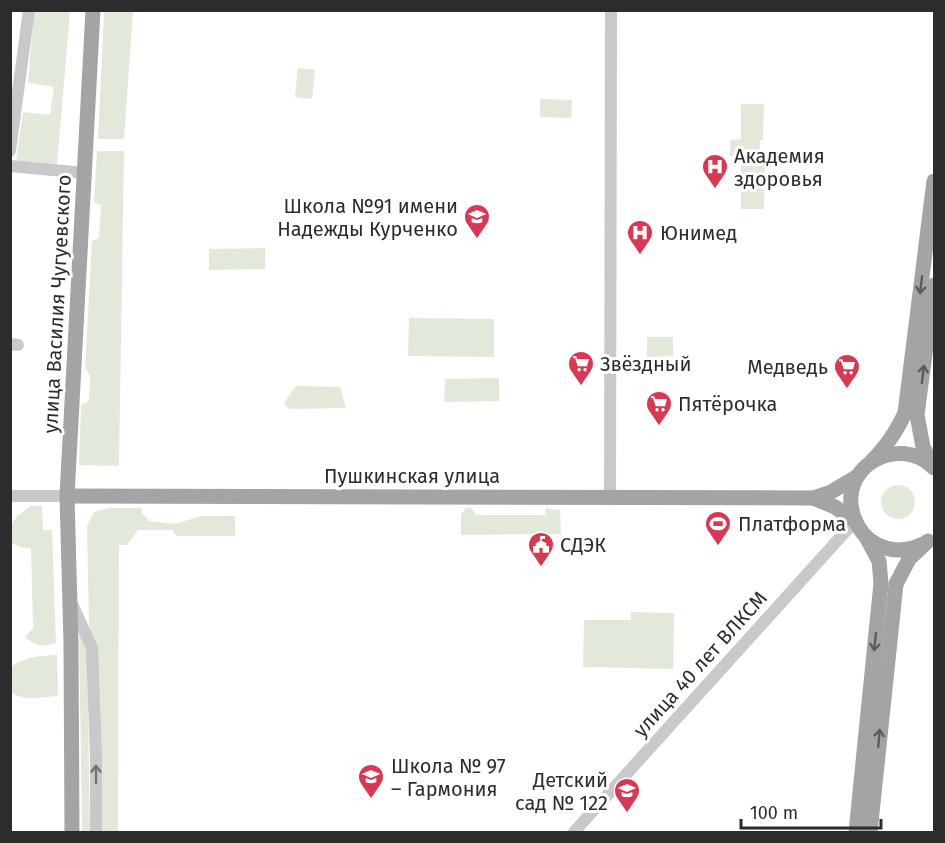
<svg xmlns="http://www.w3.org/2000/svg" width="945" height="843" font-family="'Fira Sans',sans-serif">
<rect width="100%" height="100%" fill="#fff"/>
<g fill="#e3e9da">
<polygon points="34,11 70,11 57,164 16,161 23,112 50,115 54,87 28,83"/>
<polygon points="104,11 133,11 124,139 98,139"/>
<polygon points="298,68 315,70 312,99 295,97"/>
<polygon points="540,99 572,100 571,118 540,117"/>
<polygon points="741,104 764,104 763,140 760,140 759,155 730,156 730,140 741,139"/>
<polygon points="97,151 124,151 119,466 79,465 81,405 89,401 90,376 85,368 92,241 99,238 101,205 94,202"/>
<polygon points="741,158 765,159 764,209 741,209"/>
<polygon points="265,248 265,269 209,270 209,249"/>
<polygon points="409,318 494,319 494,357 408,356"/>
<polygon points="647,337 673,337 673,356 647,357"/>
<polygon points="499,378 499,401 444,402 445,379"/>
<polygon points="296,386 340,387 346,408 289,409 284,403"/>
<circle cx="898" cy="502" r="17"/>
<path d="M30,506h12l1,24h9l4,113c-13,4 -21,3 -31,-6l8,-9 -2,-80 -11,-1 -7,-3c-8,-20 3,-27 17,-38z"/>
<polygon points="109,508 142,508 142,513 149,521 175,524 201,516 235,516 235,536 176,536 172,530 138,530 127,545 119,545 118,832 100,832 97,649 89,626 87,526 94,512"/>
<polygon points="466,508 472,508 476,515 545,515 546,508 560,510 561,534 461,535 461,514"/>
<polygon points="631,612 674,613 673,669 583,667 584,620 631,620"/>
<polygon points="79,628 87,648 90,832 82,832"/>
<path d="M57,655l1,41c-15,1 -35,6 -47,-4v-25c14,-11 29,-11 46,-12z"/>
</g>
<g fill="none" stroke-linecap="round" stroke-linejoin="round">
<g stroke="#c9c9c9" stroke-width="12">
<polyline points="10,151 29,10"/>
<polyline points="10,166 85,173"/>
<polyline points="10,344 18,345"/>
<polyline points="10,496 67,496"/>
<polyline points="610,498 611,10"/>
<polyline points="72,604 92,648 96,757 96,832"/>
<polyline points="574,832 855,521"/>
</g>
<g stroke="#a4a4a4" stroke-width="15">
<path d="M871,462c16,-17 24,-28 34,-49l29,-232"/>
<polyline points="933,466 923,447 917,415 934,285"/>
<polyline points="67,496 813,498 831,492 858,476"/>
<polyline points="813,498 835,507 855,521"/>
<path d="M923,544c-15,7 -31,8 -45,1 -12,-6 -20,-16 -24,-28 -18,-49 44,-85 80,-49"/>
<polyline points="72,832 71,643 67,496 93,10"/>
<polyline points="856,832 881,583 879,561 866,537"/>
<polyline points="870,832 896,584 909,559 928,541"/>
</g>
</g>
<defs><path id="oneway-shaft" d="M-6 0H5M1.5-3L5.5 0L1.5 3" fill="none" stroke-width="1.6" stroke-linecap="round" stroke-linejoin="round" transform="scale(1.5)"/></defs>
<g stroke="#5c5c5c">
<use href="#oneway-shaft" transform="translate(921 285) rotate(97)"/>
<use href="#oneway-shaft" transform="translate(923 374) rotate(-83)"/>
<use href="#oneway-shaft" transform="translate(875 642) rotate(96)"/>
<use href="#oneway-shaft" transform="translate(879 738) rotate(-85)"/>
</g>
<use stroke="#737373" href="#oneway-shaft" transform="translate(96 774) rotate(-90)"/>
<defs>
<symbol id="hospital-pin" viewBox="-11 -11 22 30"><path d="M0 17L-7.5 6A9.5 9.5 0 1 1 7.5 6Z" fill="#da3752" stroke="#fff"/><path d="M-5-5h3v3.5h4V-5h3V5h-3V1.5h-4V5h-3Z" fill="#fff"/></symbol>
<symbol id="school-pin" viewBox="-11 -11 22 30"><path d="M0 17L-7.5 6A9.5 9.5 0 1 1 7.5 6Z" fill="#da3752" stroke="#fff"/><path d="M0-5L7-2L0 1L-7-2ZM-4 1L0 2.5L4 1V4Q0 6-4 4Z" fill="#fff"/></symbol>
<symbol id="supermarket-pin" viewBox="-11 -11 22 30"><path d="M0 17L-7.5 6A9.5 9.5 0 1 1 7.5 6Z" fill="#da3752" stroke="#fff"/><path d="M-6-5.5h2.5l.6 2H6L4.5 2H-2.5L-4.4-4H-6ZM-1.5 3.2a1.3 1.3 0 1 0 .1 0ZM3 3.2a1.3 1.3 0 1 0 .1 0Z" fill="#fff"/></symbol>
<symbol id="stadium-pin" viewBox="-11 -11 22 30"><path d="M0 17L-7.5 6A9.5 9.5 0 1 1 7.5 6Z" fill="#da3752" stroke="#fff"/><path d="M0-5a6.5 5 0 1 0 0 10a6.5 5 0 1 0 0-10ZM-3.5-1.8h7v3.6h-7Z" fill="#fff"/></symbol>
<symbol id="civic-pin" viewBox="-11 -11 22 30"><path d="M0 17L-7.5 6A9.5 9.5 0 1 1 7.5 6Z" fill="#da3752" stroke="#fff"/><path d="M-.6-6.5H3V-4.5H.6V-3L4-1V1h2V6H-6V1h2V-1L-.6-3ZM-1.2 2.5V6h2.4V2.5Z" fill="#fff"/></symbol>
</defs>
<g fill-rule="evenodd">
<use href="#hospital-pin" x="700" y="152" width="30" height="40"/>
<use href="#school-pin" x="462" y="202" width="30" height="40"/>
<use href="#hospital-pin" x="625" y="218" width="30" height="40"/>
<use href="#supermarket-pin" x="566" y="349" width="30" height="40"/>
<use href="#supermarket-pin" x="832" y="352" width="30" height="40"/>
<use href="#supermarket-pin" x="644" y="389" width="30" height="40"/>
<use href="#stadium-pin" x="703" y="509" width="30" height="40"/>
<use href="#civic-pin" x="526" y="530" width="30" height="40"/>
<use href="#school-pin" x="356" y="762" width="30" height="40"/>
<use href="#school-pin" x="612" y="776" width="30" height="40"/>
</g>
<g text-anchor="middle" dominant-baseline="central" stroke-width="6" stroke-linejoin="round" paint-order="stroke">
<g font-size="20" fill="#2c2c2c" stroke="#fff" text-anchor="start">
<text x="734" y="156">Академия<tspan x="734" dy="23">здоровья</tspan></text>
<text x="458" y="206" text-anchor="end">Школа №91 имени<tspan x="458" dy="23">Надежды Курченко</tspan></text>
<text x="660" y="233">Юнимед</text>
<text x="600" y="364">Звёздный</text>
<text x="828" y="367" text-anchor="end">Медведь</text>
<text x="678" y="404">Пятёрочка</text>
<text x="738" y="524">Платформа</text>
<text x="560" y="545">СДЭК</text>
<text x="391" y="766">Школа № 97<tspan x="391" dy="23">– Гармония</tspan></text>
<text x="608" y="780" text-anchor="end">Детский<tspan x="608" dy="23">сад № 122</tspan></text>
</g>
<g font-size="20" fill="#2c2c2c" stroke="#fff">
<text transform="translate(57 304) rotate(-87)">улица Василия Чугуевского</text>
<text x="412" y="476">Пушкинская улица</text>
<text transform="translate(700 664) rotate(-48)">улица 40 лет ВЛКСМ</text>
</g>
</g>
<rect width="945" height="843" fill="none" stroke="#2c2c2c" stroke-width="24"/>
<path d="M741 819v9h140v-9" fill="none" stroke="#2c2c2c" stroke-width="3"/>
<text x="750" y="819" font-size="18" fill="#2c2c2c" stroke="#ffffff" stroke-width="4.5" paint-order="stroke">100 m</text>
</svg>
